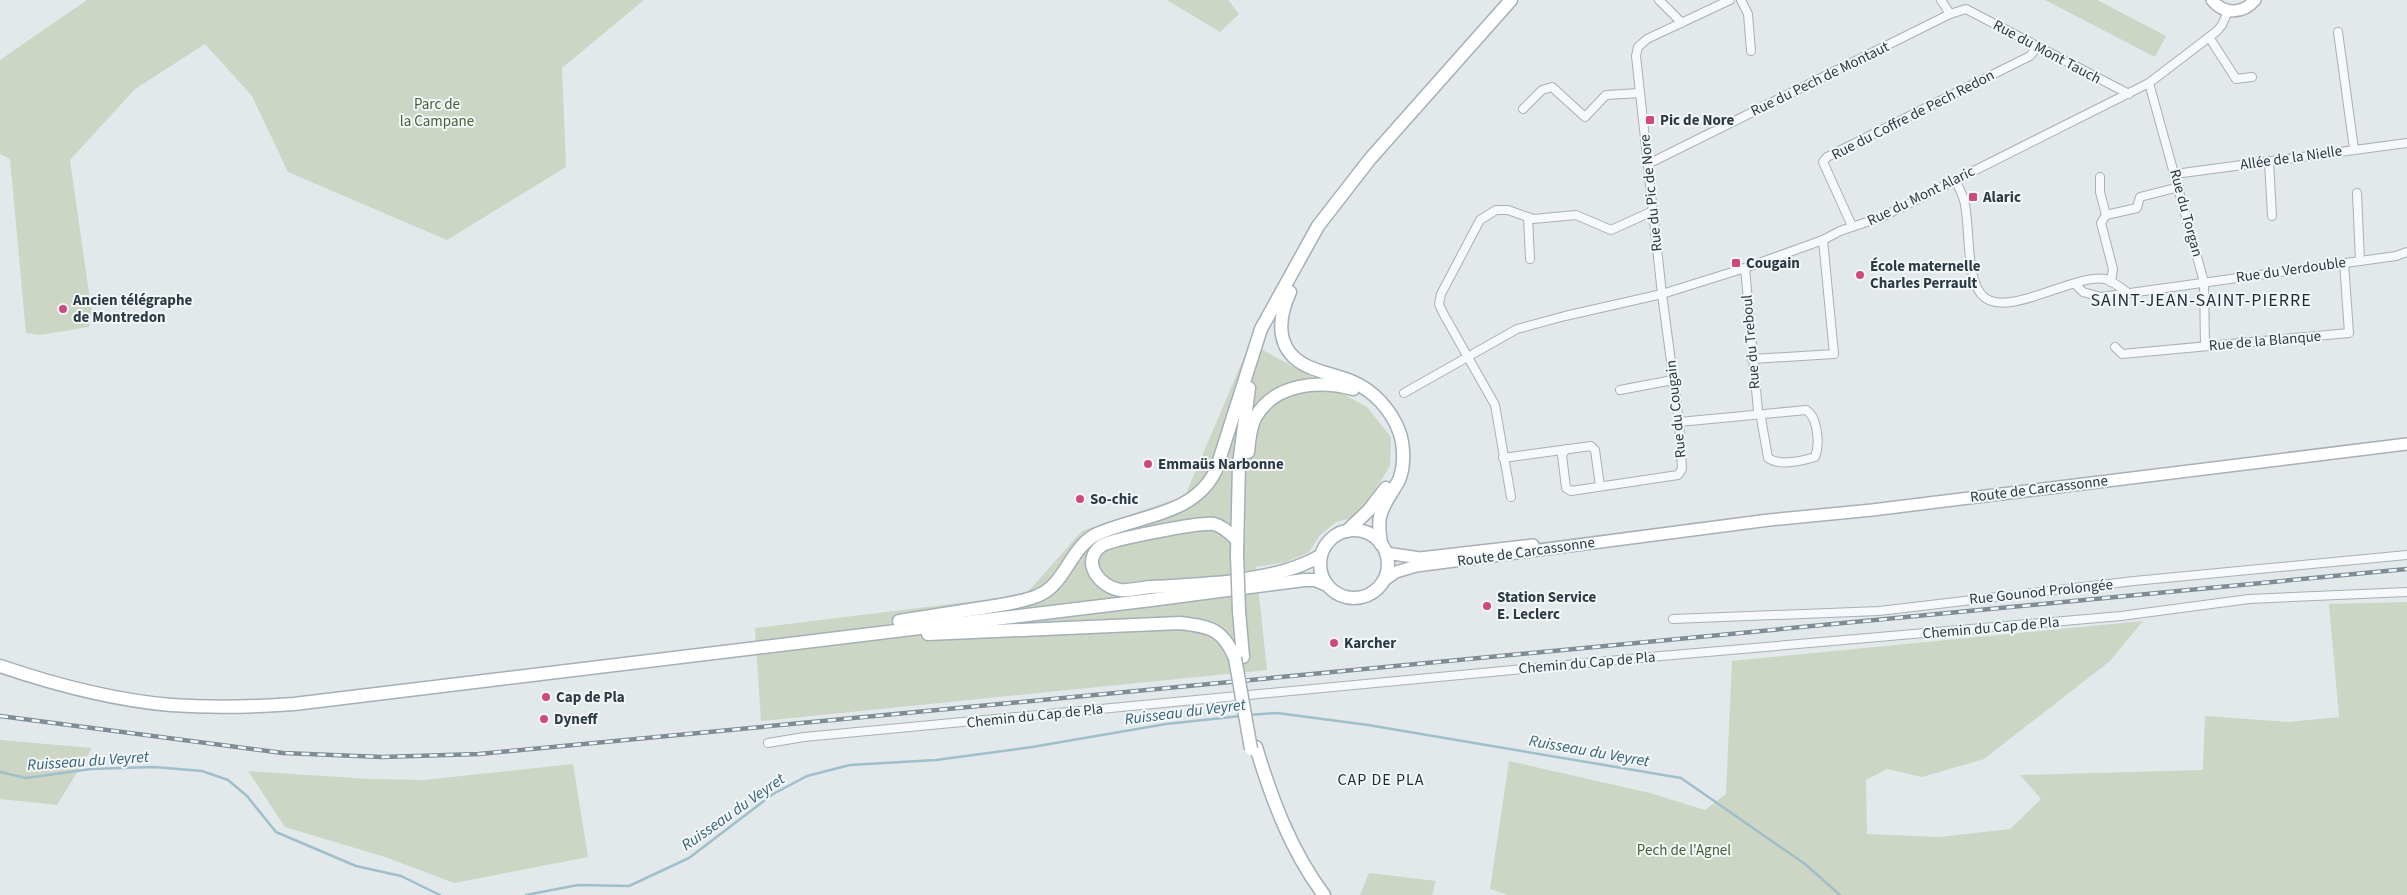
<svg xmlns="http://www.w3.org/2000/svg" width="2407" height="895" font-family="'Source Sans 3',sans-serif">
<rect width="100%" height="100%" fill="#e3e8eb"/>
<g fill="#cdd5c4">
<polygon points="87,0 644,0 562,68 566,167 447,240 288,172 252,96 205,44 135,89 70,160 92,314 89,327 40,335 26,333 10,159 0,154 0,60"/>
<polygon points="1167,0 1228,0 1239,14 1220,32"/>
<polygon points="2045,0 2097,0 2166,36 2155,57"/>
<polygon points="1250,343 1367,407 1391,437 1390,466 1359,516 1336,522 1320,535 1309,552 1286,562 1256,567 1267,670 761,721 755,628 1025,595 1082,531 1185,496"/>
<polygon points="2407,602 2407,895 1508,895 1490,889 1509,761 1650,793 1705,810 1726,794 1732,661 2143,621 2110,661 1984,759 1922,777 1887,769 1866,780 1867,834 1940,837 2010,829 2041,799 2020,775 2203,770 2205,716 2288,722 2339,717 2329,604"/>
<polygon points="0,740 92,748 57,805 0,799"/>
<polygon points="573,764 588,857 454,883 385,857 285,827 248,771 370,779 424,780"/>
<polygon points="1369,873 1436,881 1432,895 1360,895"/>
</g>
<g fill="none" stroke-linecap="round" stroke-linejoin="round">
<g stroke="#9fbfcb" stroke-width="2.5">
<polyline points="1249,715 1277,713 1368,725 1681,778 1805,864 1840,895"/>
<polyline points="0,772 26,778 91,769 154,767 202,771 228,780 247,796 276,832 356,866 401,876 440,895"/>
<polyline points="526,895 578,885 629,886 689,858 773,794 807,776 850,765 936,760 1032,747 1166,724 1241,716"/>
</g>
<defs>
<g id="street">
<polyline points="1659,0 1682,23"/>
<polyline points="1741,0 1748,14 1751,51"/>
<polyline points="1941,0 1950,14"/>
<polyline points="2338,32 2354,149"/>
<polyline points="2209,37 2236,79 2252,77"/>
<polyline points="2149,83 2204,282 2205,346"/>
<polyline points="1523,109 1542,90 1552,87 1585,117 1606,95 1640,93"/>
<polyline points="2269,161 2272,216"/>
<polyline points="1648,164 1950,14 1966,9 2129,94"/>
<polyline points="2175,174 2407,143"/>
<polyline points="2100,177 2100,192 2106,215"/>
<path d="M1955,180c4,8 9,16 10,25 5,24 1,70 16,89 22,28 93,-21 124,-15 8,2 16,9 23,14"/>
<polyline points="2357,193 2360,261"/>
<polyline points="1528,217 1530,259"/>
<polyline points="1852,226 1823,162 1827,157 2030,56 2037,47"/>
<polyline points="2111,282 2113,269 2101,223 2106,215 2137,208 2140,197 2179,187"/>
<polyline points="2075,284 2083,292 2101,297 2396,256 2407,252"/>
<polyline points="2115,347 2122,354 2349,333 2344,263"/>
<polyline points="1752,359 1834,354 1823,240"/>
<polyline points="1620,390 1673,380"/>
<polyline points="1404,393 1517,329 1565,316 1662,294 1745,268 1823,240 1840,231 1882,217 2149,83 2217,31 2222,25 2228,11"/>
<path d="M1679,422l127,-12c12,7 14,35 9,47 -13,4 -36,9 -47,1l-7,-40 -3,-7 -13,-143"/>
<polyline points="1566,449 1562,455 1566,488 1571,491 1678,475 1682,469 1679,422 1662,294 1636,56 1638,47 1647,39 1730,0"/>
<polyline points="1503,458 1591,446 1595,450 1600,486"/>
<polyline points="1511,497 1495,405 1443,313 1439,304 1441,294 1480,220 1496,210 1508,210 1533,219 1576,215 1611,230 1653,211"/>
<polyline points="1673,619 1879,611 2134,581 2407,555"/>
<polyline points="768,743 804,737 1661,656 2121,616 2249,599 2407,592"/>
</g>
<g id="secondary">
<path d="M2212,0c12,15 31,14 43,0"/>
<polyline points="1386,553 1420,558 1533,545"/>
<polyline points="1383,581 1396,572 1416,566 1769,520 1872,510 2407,444"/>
</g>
<g id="primary">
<path d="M1290,292c-13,28 -15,60 19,75 14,6 30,9 44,15 21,9 38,28 46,49 5,13 6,35 0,49 -6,12 -16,23 -19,37 -2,9 0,18 1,27"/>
<path d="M1248,452c1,-12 2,-24 7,-34 19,-35 64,-38 98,-29"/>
<circle cx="1354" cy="564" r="34"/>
<polyline points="1347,531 1369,510 1386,488"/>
<polyline points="1237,555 1239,464 1249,388"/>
<path d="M1227,582c35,-6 63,-9 93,-26"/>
<path d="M1227,582c-26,2 -51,4 -77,5 -9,1 -21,4 -30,3 -20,-3 -40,-28 -19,-44 11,-7 99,-24 113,-22 8,2 16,9 22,15"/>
<polyline points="1239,611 1243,657"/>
<path d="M899,621c28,-4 55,-9 83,-13 18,-3 37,-5 55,-12 28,-10 33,-49 60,-62 42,-19 97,-18 119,-64l45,-141 57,-103 52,-67 141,-159"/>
<path d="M928,634l252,-11c30,4 42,5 55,35"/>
<path d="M0,666c56,19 112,34 171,39 41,3 82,2 123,-1l857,-104 153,-20h11l12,5"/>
<path d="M1256,747c16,53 35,104 68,148"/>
</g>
</defs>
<use href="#street" stroke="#a8b0b6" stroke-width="10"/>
<use href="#secondary" stroke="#a8b0b6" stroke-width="14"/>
<use href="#primary" stroke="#a3b0b7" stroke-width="15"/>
<use href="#street" stroke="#f6f8f9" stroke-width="8"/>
<use href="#secondary" stroke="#fff" stroke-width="11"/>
<use href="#primary" stroke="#fff" stroke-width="12"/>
<defs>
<polyline id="rail" points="0,716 283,753 382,757 479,754 2407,569"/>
</defs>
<use href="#rail" stroke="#7d8c95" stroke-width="4.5"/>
<use href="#rail" stroke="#f3f7f8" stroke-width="2.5" stroke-dasharray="8" stroke-linecap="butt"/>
<defs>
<g id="primary-bridge">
<polyline points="1237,555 1239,611"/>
<polyline points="1235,658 1251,749"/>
</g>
</defs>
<use href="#primary-bridge" stroke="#a3b0b7" stroke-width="15" stroke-linecap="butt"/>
<use href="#primary-bridge" stroke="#fff" stroke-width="12"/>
</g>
<g fill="#ce4a7e" stroke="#f3f7f8" stroke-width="2">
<rect x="1645" y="115" width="10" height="10" rx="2.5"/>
<rect x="1968" y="192" width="10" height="10" rx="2.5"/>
<rect x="1731" y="258" width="10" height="10" rx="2.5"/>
<circle cx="1860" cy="275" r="5"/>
<circle cx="63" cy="309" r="5"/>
<circle cx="1148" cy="464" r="5"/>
<circle cx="1080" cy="499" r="5"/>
<circle cx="1487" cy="606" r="5"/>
<circle cx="1334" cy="643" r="5"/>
<circle cx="546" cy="697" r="5"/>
<circle cx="544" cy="719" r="5"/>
</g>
<g text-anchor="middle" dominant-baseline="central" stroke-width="4" stroke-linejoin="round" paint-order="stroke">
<g font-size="15" fill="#2b3a44" stroke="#f3f7f8">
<text transform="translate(2047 52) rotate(28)">Rue du Mont Tauch</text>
<text transform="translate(1820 79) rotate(-26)">Rue du Pech de Montaut</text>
<text transform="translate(1913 115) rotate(-27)">Rue du Coffre de Pech Redon</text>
<text transform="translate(2291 158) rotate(-8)">Allée de la Nielle</text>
<text transform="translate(1651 193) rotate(-96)">Rue du Pic de Nore</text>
<text transform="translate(1921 196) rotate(-26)">Rue du Mont Alaric</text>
<text transform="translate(2186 213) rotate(75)">Rue du Torgan</text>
<text transform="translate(2291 270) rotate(-8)">Rue du Verdouble</text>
<text transform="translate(2265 341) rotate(-5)">Rue de la Blanque</text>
<text transform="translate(1751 342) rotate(-95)">Rue du Treboul</text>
<text transform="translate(1676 409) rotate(-96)">Rue du Cougain</text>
<text transform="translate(2039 489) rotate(-7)">Route de Carcassonne</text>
<text transform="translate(1526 552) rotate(-8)">Route de Carcassonne</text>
<text transform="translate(2041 592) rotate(-6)">Rue Gounod Prolongée</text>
<text transform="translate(1991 628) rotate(-5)">Chemin du Cap de Pla</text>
<text transform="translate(1587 663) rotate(-5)">Chemin du Cap de Pla</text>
<text transform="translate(1035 716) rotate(-6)">Chemin du Cap de Pla</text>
</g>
<g font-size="15" fill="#495f38" stroke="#f3f7f8">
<text x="437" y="104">Parc de<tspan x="437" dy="17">la Campane</tspan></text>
<text x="1684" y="850">Pech de l'Agnel</text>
</g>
<g font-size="15" font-weight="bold" fill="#2b3a44" stroke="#f3f7f8" text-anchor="start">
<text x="1660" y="120">Pic de Nore</text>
<text x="1983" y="197">Alaric</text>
<text x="1746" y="263">Cougain</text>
<text x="1870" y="266">École maternelle<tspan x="1870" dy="17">Charles Perrault</tspan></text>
<text x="73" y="300">Ancien télégraphe<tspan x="73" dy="17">de Montredon</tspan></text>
<text x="1158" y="464">Emmaüs Narbonne</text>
<text x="1090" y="499">So-chic</text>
<text x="1497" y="597">Station Service<tspan x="1497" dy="17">E. Leclerc</tspan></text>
<text x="1344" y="643">Karcher</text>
<text x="556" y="697">Cap de Pla</text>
<text x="554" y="719">Dyneff</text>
</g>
<g font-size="16" font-style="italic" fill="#356378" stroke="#f3f7f8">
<text transform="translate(1185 712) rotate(-7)">Ruisseau du Veyret</text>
<text transform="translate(1589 751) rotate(10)">Ruisseau du Veyret</text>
<text transform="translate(88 761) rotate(-4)">Ruisseau du Veyret</text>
<text transform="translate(733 812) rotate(-35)">Ruisseau du Veyret</text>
</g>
<g font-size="16" letter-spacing="1" fill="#1d2b34" stroke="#f3f7f8">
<text x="1381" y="780">CAP DE PLA</text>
</g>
<g font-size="18" letter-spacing="1" fill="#1d2b34" stroke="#f3f7f8">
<text x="2201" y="300">SAINT-JEAN-SAINT-PIERRE</text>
</g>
</g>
</svg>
